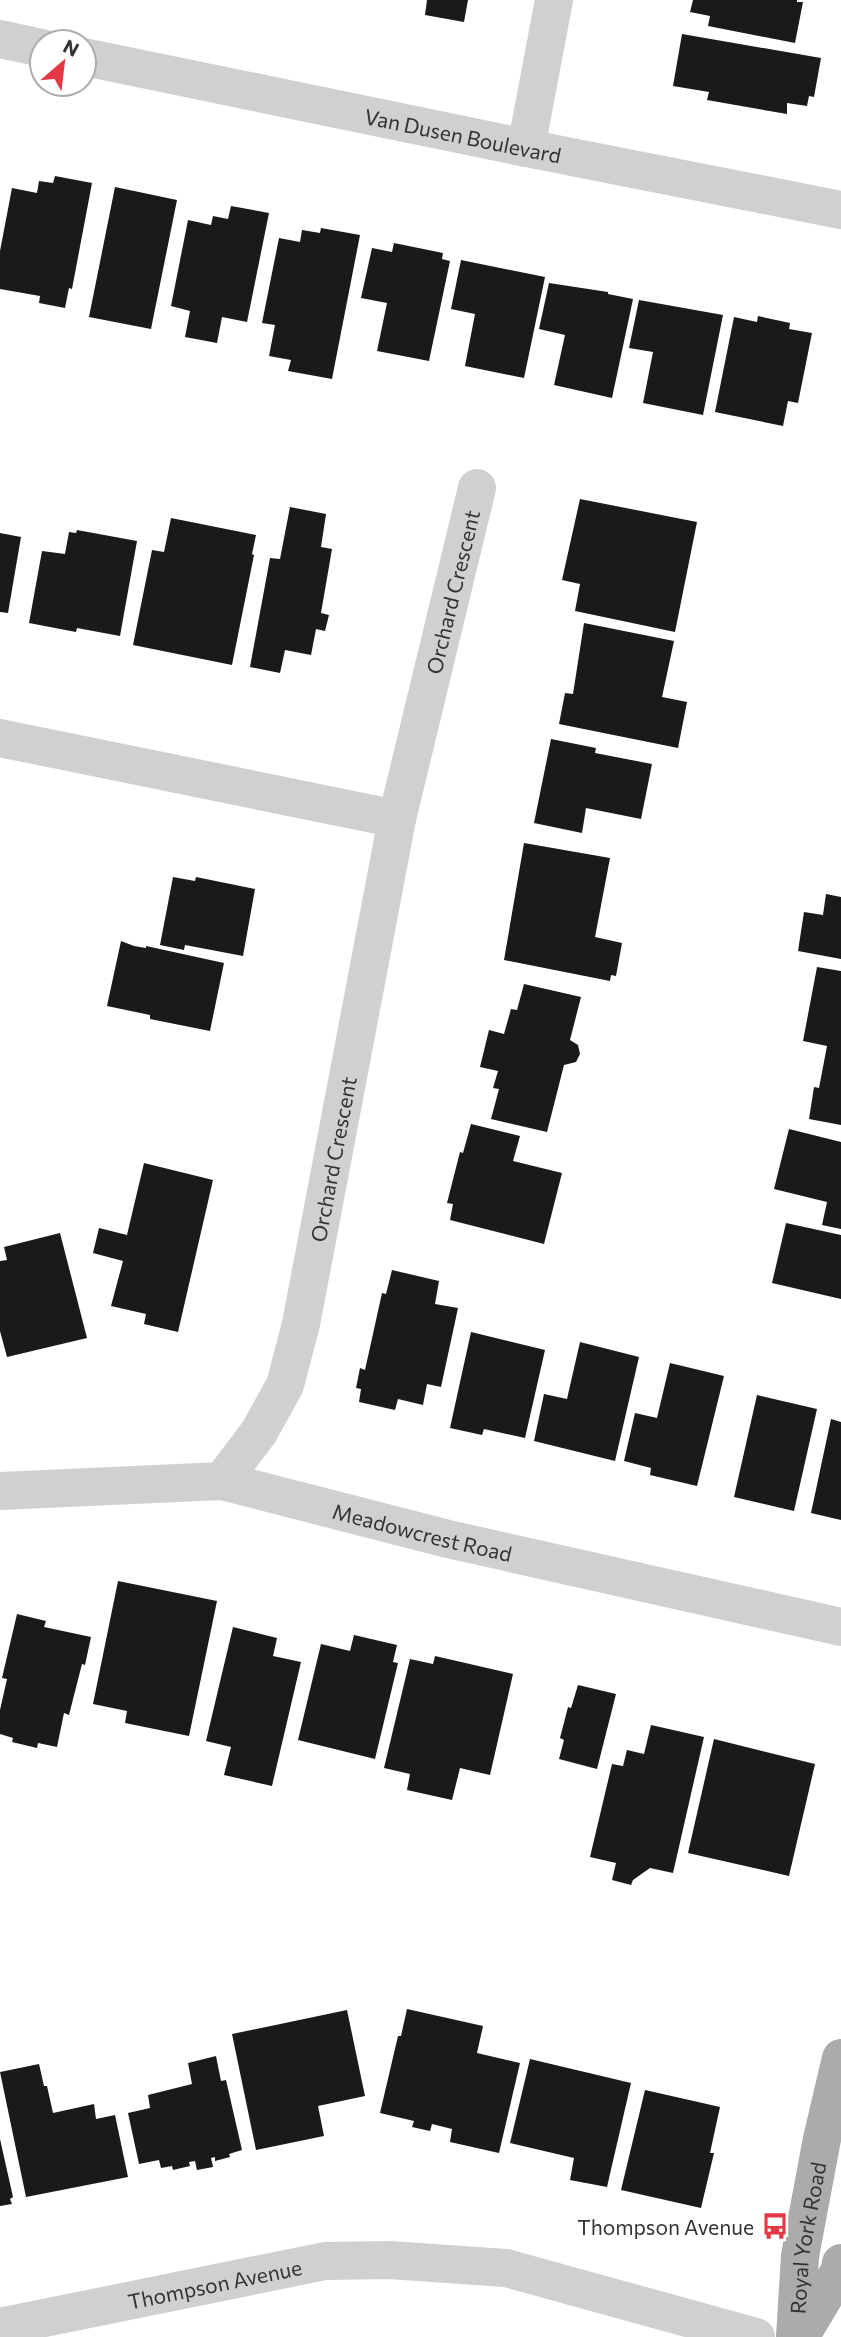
<svg xmlns="http://www.w3.org/2000/svg" width="841" height="2337" font-family="Commissioner,sans-serif">
<rect width="100%" height="100%" fill="#fff"/>
<g fill="#1a1a1a">
<polygon points="427,0 468,0 464,22 425,15"/>
<polygon points="693,0 797,0 797,2 803,2 795,43 708,26 710,16 690,12"/>
<polygon points="682,34 821,58 814,97 809,96 807,106 787,103 787,114 707,100 709,92 673,86"/>
<polygon points="55,176 92,183 72,289 69,288 65,308 39,303 40,296 0,289 0,251 12,188 37,193 39,181 53,183"/>
<polygon points="115,187 177,200 151,329 89,317"/>
<polygon points="231,206 269,213 247,322 222,317 217,343 185,337 190,311 171,306 188,220 211,225 213,216 228,219"/>
<polygon points="321,228 360,235 332,379 288,371 291,360 269,356 275,325 262,323 279,238 300,242 302,230 320,233"/>
<polygon points="394,243 443,253 442,259 450,261 429,361 377,351 387,303 361,298 372,248 392,252"/>
<polygon points="461,260 545,277 524,378 465,366 475,314 451,309"/>
<polygon points="549,283 608,292 608,294 633,299 612,398 554,385 565,335 539,329"/>
<polygon points="639,300 723,315 703,415 643,403 653,352 629,348"/>
<polygon points="758,316 790,323 789,329 812,333 798,403 788,401 783,426 715,412 734,317 757,322"/>
<polygon points="580,499 697,522 675,632 575,611 580,584 562,580"/>
<polygon points="290,507 326,514 321,547 332,549 321,613 329,615 325,631 316,629 311,655 285,650 280,673 250,667 270,558 280,559"/>
<polygon points="171,518 256,535 252,554 254,555 232,665 133,645 152,550 164,552"/>
<polygon points="77,530 137,541 120,636 77,628 76,632 29,623 42,551 65,554 69,532 76,533"/>
<polygon points="0,533 21,537 8,613 0,612"/>
<polygon points="584,623 674,641 662,697 687,702 678,748 559,724 565,693 573,694"/>
<polygon points="551,739 596,748 595,753 652,764 641,819 586,808 582,833 534,823"/>
<polygon points="524,843 610,858 595,937 622,943 616,976 611,975 610,981 504,960"/>
<polygon points="173,877 195,881 196,877 255,889 243,956 185,945 184,950 160,945"/>
<polygon points="826,894 841,897 841,959 798,951 804,912 823,915"/>
<polygon points="121,941 134,946 146,948 146,946 224,963 210,1031 150,1019 150,1015 107,1006"/>
<polygon points="817,967 841,971 841,1125 809,1119 814,1087 819,1088 827,1046 803,1041"/>
<polygon points="524,984 581,997 570,1040 578,1045 580,1054 576,1062 564,1065 547,1132 491,1119 499,1089 493,1088 498,1071 480,1067 489,1030 504,1034 511,1009 517,1010"/>
<polygon points="471,1124 520,1136 513,1161 562,1173 544,1244 450,1220 453,1204 447,1203 460,1152 463,1153"/>
<polygon points="789,1129 841,1142 841,1229 822,1225 827,1202 774,1189"/>
<polygon points="144,1163 213,1180 178,1332 144,1324 146,1314 111,1306 123,1261 93,1253 99,1228 127,1235"/>
<polygon points="786,1223 841,1235 841,1299 772,1283"/>
<polygon points="60,1233 87,1338 7,1357 0,1331 0,1261 7,1260 4,1247"/>
<polygon points="392,1270 439,1281 435,1304 458,1308 441,1387 427,1384 423,1405 398,1399 395,1410 359,1402 361,1389 356,1388 360,1368 365,1370 382,1293 386,1294"/>
<polygon points="471,1332 545,1350 525,1438 484,1429 482,1435 450,1428"/>
<polygon points="580,1342 639,1357 615,1461 534,1441 544,1394 567,1399"/>
<polygon points="670,1363 724,1376 697,1486 650,1475 651,1468 624,1461 635,1413 657,1418"/>
<polygon points="757,1395 817,1409 794,1511 734,1497"/>
<polygon points="831,1419 841,1422 841,1520 811,1513"/>
<polygon points="118,1581 217,1601 189,1736 125,1723 127,1711 93,1704"/>
<polygon points="17,1614 46,1621 44,1627 91,1637 85,1665 82,1664 69,1715 64,1713 57,1747 38,1743 37,1748 12,1742 13,1738 0,1734 0,1710 7,1679 2,1678"/>
<polygon points="233,1627 277,1638 273,1656 301,1662 272,1786 224,1775 231,1747 206,1741"/>
<polygon points="354,1635 397,1645 393,1662 398,1663 375,1759 298,1740 321,1644 350,1651"/>
<polygon points="435,1656 513,1674 490,1775 460,1768 452,1800 407,1790 410,1774 384,1768 410,1659 433,1664"/>
<polygon points="578,1685 616,1694 597,1769 559,1759 564,1740 560,1738 568,1707 571,1708"/>
<polygon points="651,1725 704,1737 673,1873 650,1868 633,1880 631,1885 612,1880 616,1863 590,1857 612,1764 623,1766 627,1750 644,1754"/>
<polygon points="714,1739 815,1764 789,1876 688,1853"/>
<polygon points="407,2009 483,2026 477,2053 520,2063 499,2153 450,2142 452,2129 432,2124 430,2131 412,2127 414,2121 380,2113 398,2036 401,2036"/>
<polygon points="347,2010 365,2096 318,2106 324,2136 256,2150 232,2034"/>
<polygon points="216,2056 221,2081 226,2080 242,2150 229,2154 230,2157 215,2161 215,2157 211,2158 213,2167 197,2170 195,2161 189,2162 190,2166 173,2170 172,2166 161,2168 159,2160 139,2164 128,2113 150,2108 148,2095 192,2084 188,2063"/>
<polygon points="530,2059 631,2083 607,2187 570,2180 574,2158 510,2143"/>
<polygon points="39,2064 44,2086 47,2086 53,2113 94,2104 96,2119 115,2115 128,2177 26,2197 0,2072"/>
<polygon points="645,2090 720,2107 710,2153 714,2153 701,2208 621,2190"/>
<polygon points="0,2139 13,2197 10,2199 12,2204 0,2206"/>
</g>
<g fill="none" stroke-linecap="round" stroke-linejoin="round">
<g stroke="#d0d0d0" stroke-width="38">
<polyline points="0,39 42,48"/>
<path id="s1" d="M84,57l442,91 315,62"/>
<polyline points="526,148 554,0"/>
<polyline points="0,738 397,819"/>
<path id="s2" d="M222,1481l37,-49 26,-47 16,-61 96,-505 80,-331"/>
<path id="s3" d="M0,1491l222,-10 226,58 393,88"/>
<path id="s4" d="M0,2327l325,-66 64,-1 117,8 250,69"/>
</g>
<g stroke="#ababab" stroke-width="38">
<path id="s5" d="M795,2337l5,-81 22,-117 19,-81"/>
<polyline points="800,2337 839,2272 841,2263"/>
</g>
</g>
<defs>
<symbol id="bus-bare" viewBox="-9 -9 18 18"><path d="M-5-6H5V4H4V6H2V4H-2V6H-4V4H-5ZM-3.5-4V0h7V-4ZM-3.5 1.2v1.5H-2V1.2ZM2 1.2v1.5H3.5V1.2Z" fill="#e63946" stroke="#fff" stroke-width="2.5" paint-order="stroke"/></symbol>
</defs>
<g fill-rule="evenodd">
<use href="#bus-bare" x="756" y="2207" width="38" height="38"/>
</g>
<g text-anchor="middle" dominant-baseline="central" stroke-width="7" stroke-linejoin="round" paint-order="stroke">
<g font-size="21" fill="#333" stroke="#fff">
<text stroke="none"><textPath href="#s1" startOffset="387">Van Dusen Boulevard</textPath></text>
<text stroke="none"><textPath href="#s2" startOffset="926">Orchard Crescent</textPath></text>
<text stroke="none"><textPath href="#s2" startOffset="346">Orchard Crescent</textPath></text>
<text stroke="none"><textPath href="#s3" startOffset="429">Meadowcrest Road</textPath></text>
<text stroke="none"><textPath href="#s5" startOffset="100">Royal York Road</textPath></text>
<text stroke="none"><textPath href="#s4" startOffset="219">Thompson Avenue</textPath></text>
</g>
<g font-size="21" fill="#333" stroke="#fff" text-anchor="end">
<text x="754" y="2226">Thompson Avenue</text>
</g>
</g>
<g transform="translate(63 63) rotate(28)"><circle r="33" fill="#ffffff" stroke="#adadad" stroke-width="2"/>
<path d="M0-5L12 26L0 18L-12 26Z" fill="#e63946"/>
<text y="-10" font-size="19" font-weight="bold" text-anchor="middle" fill="#333333">N</text>
</g>
</svg>
